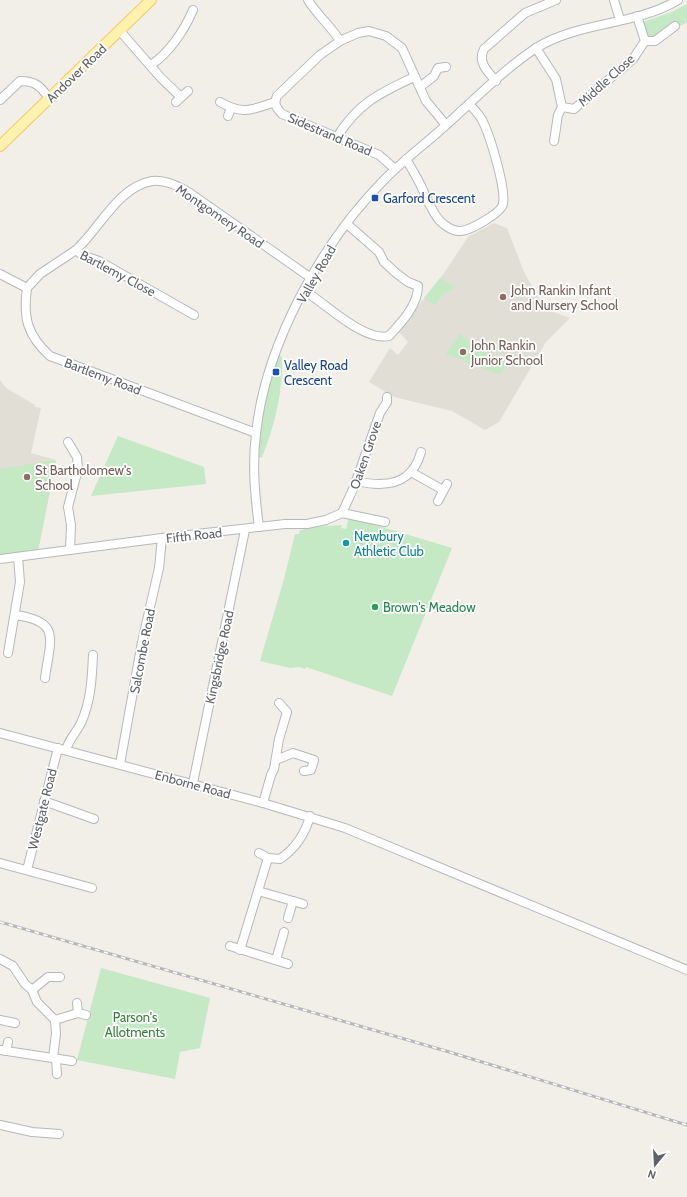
<svg xmlns="http://www.w3.org/2000/svg" width="687" height="1197" font-family="Cabin,sans-serif">
<rect width="100%" height="100%" fill="#f1efe8"/>
<g fill="#e1ded6">
<polygon points="494,223 507,228 524,272 541,302 551,311 570,318 546,342 499,422 485,430 452,411 394,397 369,382 390,348 398,355 408,342 398,331 442,276 468,237"/>
<polygon points="0,380 6,388 35,405 35,407 41,408 31,453 56,460 38,551 0,555"/>
</g>
<g fill="#c5e8c5">
<polygon points="687,4 687,22 680,26 676,21 656,36 657,38 648,39 642,23 643,22 672,12"/>
<polygon points="440,278 455,287 444,294 434,305 424,298"/>
<polygon points="460,334 486,353 506,361 501,375 446,354"/>
<path d="M279,355l3,2c1,34 -7,68 -20,100l-3,1 -1,-2 6,-52z"/>
<polygon points="118,436 204,467 206,484 91,496"/>
<polygon points="56,460 38,551 0,555 0,469"/>
<polygon points="349,517 452,548 392,696 306,667 305,669 299,667 290,668 260,661 284,579 295,534 299,534 300,530 303,530 304,528 342,525 341,528 346,529"/>
<polygon points="101,968 210,998 200,1048 180,1052 175,1079 77,1060"/>
</g>
<g fill="none" stroke-linecap="round" stroke-linejoin="round">
<defs>
<g id="minor">
<path d="M308,0c9,15 23,26 32,41"/>
<polyline points="614,0 620,20"/>
<polyline points="120,31 161,78 181,97"/>
<polyline points="645,41 655,41 675,26"/>
<polyline points="536,48 556,79 562,107 574,109 633,59 645,41 637,16"/>
<path d="M151,65c18,-12 33,-34 42,-55"/>
<path d="M496,81c-8,-9 -19,-19 -12,-32l41,-36 31,-13"/>
<polyline points="420,87 434,76 438,68 446,67"/>
<path d="M0,100l20,-19c16,0 20,5 29,17"/>
<polyline points="176,102 188,91"/>
<path d="M220,102c23,13 31,8 55,0"/>
<polyline points="228,116 231,108"/>
<path d="M337,137c21,-34 43,-44 77,-60"/>
<polyline points="554,141 558,115 562,107"/>
<path d="M406,159c5,9 11,18 15,27 6,12 10,25 19,35 5,5 14,11 21,10 10,-1 40,-18 42,-27 3,-15 -12,-65 -19,-80 -3,-8 -9,-14 -15,-20"/>
<path d="M395,169l-16,-14 -97,-41c-5,-6 -9,-9 -5,-18l43,-41 20,-14 18,-8 11,-2 17,5 16,12 24,53 20,24"/>
<path d="M76,250c24,-22 42,-63 76,-69 12,-2 25,5 35,10l124,87"/>
<path d="M0,274l27,14c-4,30 0,47 23,68l206,77"/>
<polyline points="27,288 40,274 76,250 82,255 99,261 194,315"/>
<path d="M305,291c21,13 59,51 84,45 13,-14 29,-31 29,-50l-10,-4 -12,-9 -12,-11 -5,-10 -32,-28"/>
<polyline points="68,442 77,457 78,469 68,507 71,525 70,550"/>
<polyline points="411,472 443,490"/>
<path d="M356,481c30,7 56,4 65,-29"/>
<polyline points="438,501 447,484"/>
<polyline points="342,513 354,487 380,413 387,402 387,397"/>
<path d="M259,527c-4,-31 -7,-62 -3,-93 9,-89 65,-190 127,-253 19,-20 41,-36 61,-54 30,-27 59,-57 92,-79 44,-27 99,-22 142,-48"/>
<polyline points="0,559 162,538 285,524 307,524 326,520 342,513 385,522"/>
<path d="M15,615c47,6 35,25 30,63"/>
<polyline points="8,653 20,582 18,557"/>
<polyline points="0,733 263,803 345,828 687,970"/>
<path d="M66,750c3,-11 10,-17 15,-27 10,-22 11,-45 12,-68"/>
<polyline points="276,760 293,753 314,760 311,770 304,771"/>
<polyline points="120,764 142,642 159,568 162,538"/>
<polyline points="193,783 245,530"/>
<polyline points="44,801 94,819"/>
<polyline points="263,803 271,775 274,769 279,739 287,712 279,703"/>
<path d="M259,853l9,5 12,1c16,-11 25,-24 30,-43"/>
<polyline points="0,863 92,888"/>
<polyline points="27,870 58,748"/>
<polyline points="258,891 293,901 288,918"/>
<polyline points="293,901 303,904"/>
<polyline points="230,946 288,964"/>
<polyline points="240,950 268,858"/>
<polyline points="0,959 13,966 25,984 32,990 37,1002 55,1020 56,1034 53,1058"/>
<polyline points="276,960 284,932"/>
<polyline points="32,990 48,977 60,977"/>
<polyline points="77,1003 78,1013"/>
<polyline points="0,1020 15,1023"/>
<polyline points="55,1020 78,1013 86,1015"/>
<polyline points="0,1050 72,1061"/>
<polyline points="6,1051 8,1042"/>
<polyline points="56,1059 57,1074"/>
<polyline points="0,1125 32,1132 59,1134"/>
</g>
<polyline id="major" points="0,146 151,0"/>
</defs>
<use href="#minor" stroke="#b5b8bc" stroke-width="10"/>
<use href="#major" stroke="#f2c960" stroke-width="12"/>
<use href="#minor" stroke="#fff" stroke-width="8"/>
<use href="#major" stroke="#fff2af" stroke-width="10"/>
<defs>
<polyline id="rail" points="0,922 446,1051 687,1125"/>
</defs>
<use href="#rail" stroke="#b6b7b8" stroke-width="3"/>
<use href="#rail" stroke="#fff" stroke-width="1.5" stroke-dasharray="4.5" stroke-linecap="butt"/>
</g>
<g fill="#1a4fb4" stroke="#fff" stroke-width="1.5">
<rect x="371" y="194" width="8" height="8" rx="2"/>
<rect x="272" y="368" width="8" height="8" rx="2"/>
</g>
<g fill="#8d6e63" stroke="#fff" stroke-width="1.5">
<circle cx="503" cy="297" r="4"/>
<circle cx="463" cy="352" r="4"/>
<circle cx="27" cy="477" r="4"/>
</g>
<circle fill="#0f9aa8" stroke="#fff" stroke-width="1.5" cx="346" cy="543" r="4"/>
<circle fill="#2e9e5b" stroke="#fff" stroke-width="1.5" cx="375" cy="607" r="4"/>
<g text-anchor="middle" dominant-baseline="central" stroke-width="3.5" stroke-linejoin="round" paint-order="stroke">
<g font-size="13" fill="#5f6368" stroke="#fff">
<text transform="translate(76 73) rotate(-44)">Andover Road</text>
<text transform="translate(606 80) rotate(-42)">Middle Close</text>
<text transform="translate(330 134) rotate(23)">Sidestrand Road</text>
<text transform="translate(220 216) rotate(34)">Montgomery Road</text>
<text transform="translate(118 273) rotate(28)">Bartlemy Close</text>
<text transform="translate(316 274) rotate(-60)">Valley Road</text>
<text transform="translate(103 376) rotate(21)">Bartlemy Road</text>
<text transform="translate(365 455) rotate(-71)">Oaken Grove</text>
<text transform="translate(194 535) rotate(-6)">Fifth Road</text>
<text transform="translate(142 651) rotate(-79)">Salcombe Road</text>
<text transform="translate(219 657) rotate(-78)">Kingsbridge Road</text>
<text transform="translate(193 784) rotate(15)">Enborne Road</text>
<text transform="translate(42 809) rotate(-76)">Westgate Road</text>
</g>
<g font-size="13" fill="#164399" stroke="#fff" text-anchor="start">
<text x="383" y="198">Garford Crescent</text>
<text x="284" y="365">Valley Road<tspan x="284" dy="15">Crescent</tspan></text>
</g>
<g font-size="13" fill="#785e54" stroke="#fff" text-anchor="start">
<text x="511" y="290">John Rankin Infant<tspan x="511" dy="15">and Nursery School</tspan></text>
<text x="471" y="345">John Rankin<tspan x="471" dy="15">Junior School</tspan></text>
<text x="35" y="470">St Bartholomew's<tspan x="35" dy="15">School</tspan></text>
</g>
<g font-size="13" fill="#0d838f" stroke="#fff" text-anchor="start">
<text x="354" y="536">Newbury<tspan x="354" dy="15">Athletic Club</tspan></text>
</g>
<g font-size="13" fill="#27864d" stroke="#fff" text-anchor="start">
<text x="383" y="607">Brown's Meadow</text>
</g>
<g font-size="13" fill="#348238" stroke="#fff">
<text x="135" y="1017">Parson's<tspan x="135" dy="15">Allotments</tspan></text>
</g>
</g>
<g transform="translate(655 1165) rotate(198)" stroke="#ffffff" stroke-width="3" paint-order="stroke">
<path d="M0-3L7 15L0 10L-7 15Z" fill="#5f6368"/>
<text y="-6" font-size="11" font-weight="bold" text-anchor="middle" fill="#5f6368">N</text>
</g>
</svg>
